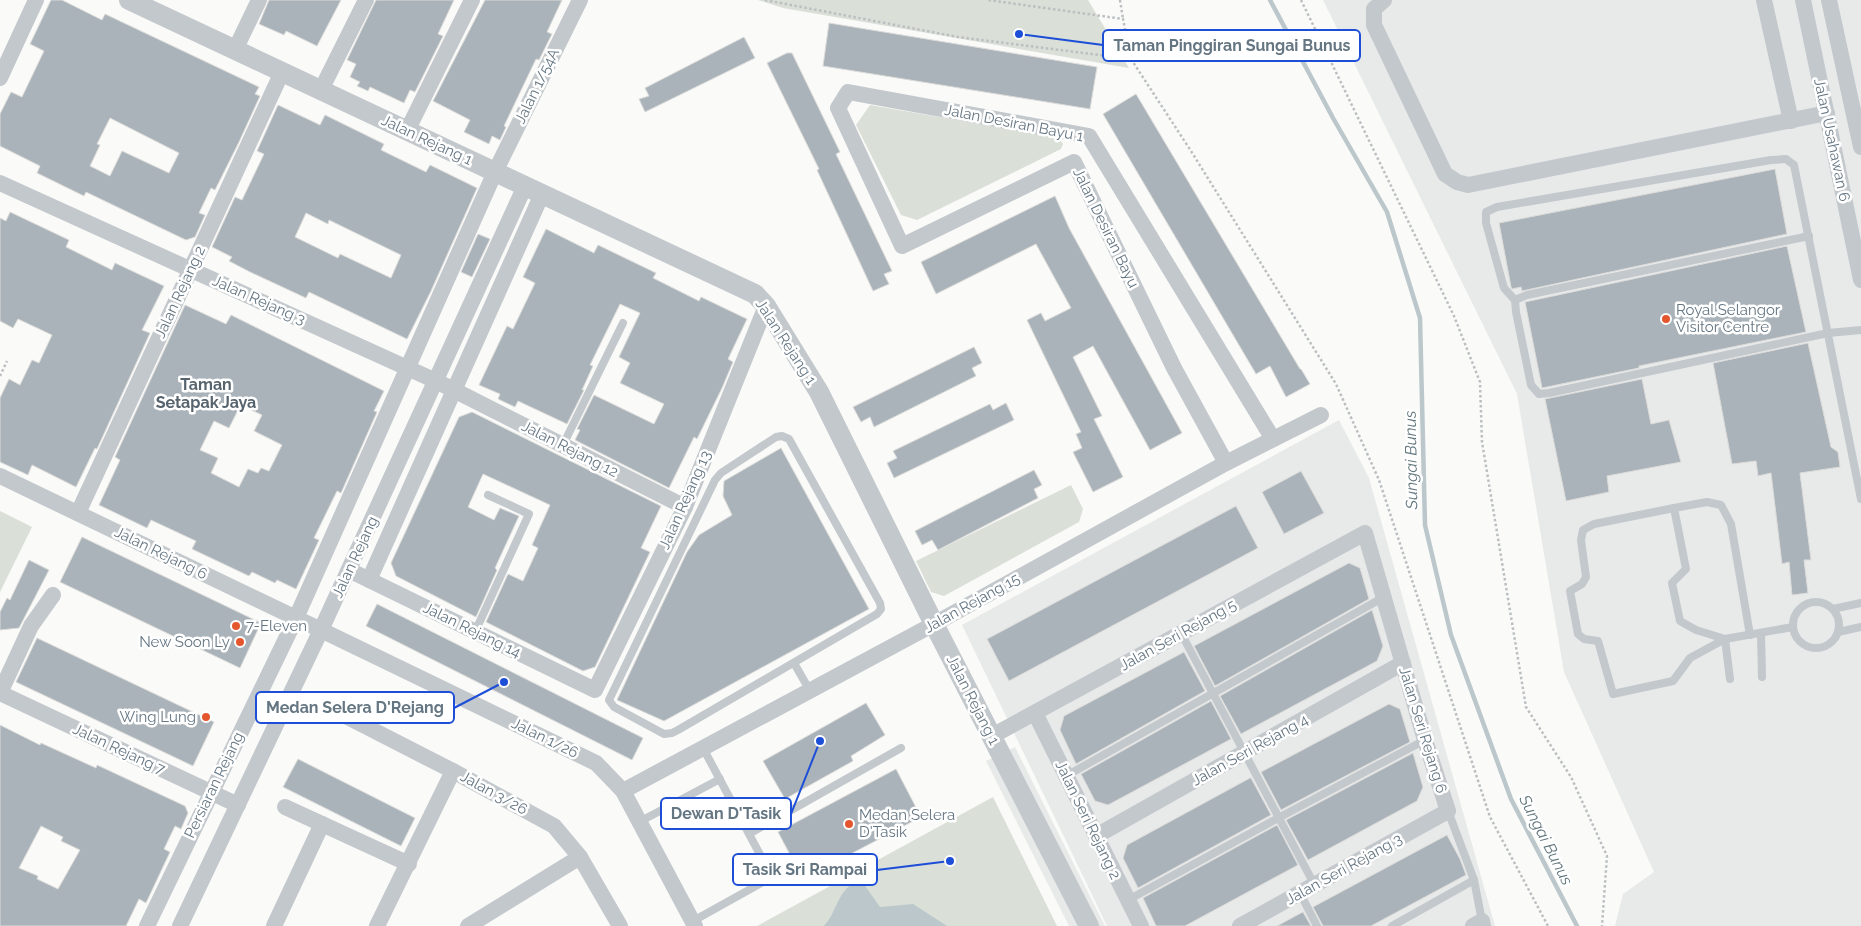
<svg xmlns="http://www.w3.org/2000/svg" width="1861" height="926" font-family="Raleway,sans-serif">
<rect width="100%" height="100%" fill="#fafaf8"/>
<g fill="#e8e9e9">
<polygon points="1323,0 1861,0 1861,926 1615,926 1623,894 1654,872 1564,672 1517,394"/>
<polygon points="1339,420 1369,478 1495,926 1107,926 962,625"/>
<polygon points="1015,747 1105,926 1069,926 986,761"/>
</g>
<g fill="#dadfd7">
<polygon points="758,0 1088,0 1129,68 783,8"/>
<polygon points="870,105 1059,138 1063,144 1061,149 917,220 901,215 856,125"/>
<polygon points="1071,485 1083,509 1079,522 944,596 931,592 916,561"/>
<polygon points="0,511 32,527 0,592"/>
<polygon points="993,797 1057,926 757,926"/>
</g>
<path fill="#bbc7cb" d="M855,882l8,1 17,24 33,-3 34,22h-123c13,-14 13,-34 31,-44z"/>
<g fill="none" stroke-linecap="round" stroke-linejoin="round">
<polyline stroke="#bbc7cb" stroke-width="4.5" points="1270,0 1333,118 1387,212 1420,318 1425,525 1451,635 1511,799 1577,926"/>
</g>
<g fill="#aab3b9" stroke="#dcdcda" fill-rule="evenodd">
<path d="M51,0h11l40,20 3,-6 154,73 -4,7 5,2 -21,46 -24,48 -4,-2 -12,25 6,2 -10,22 -9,3 -100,-48 -2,4 -47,-23 3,-7 -40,-20v-32l11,-22 11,5 22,-46 -14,-7zM110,118l69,35 -10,20 -47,-22 -12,25 -20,-10 10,-21 -3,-1z"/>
<polygon points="269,0 341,0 317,46 286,31 284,35 259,24"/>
<polygon points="376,0 454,0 438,34 443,36 415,92 410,90 404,103 370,87 368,91 357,86 360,82 350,77 356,64 347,60"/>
<polygon points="485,0 562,0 547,32 552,34 539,60 536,59 504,126 506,127 500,140 492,136 489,144 464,132 470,120 433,101"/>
<polygon points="829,23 1097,67 1090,109 823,66"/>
<polygon points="744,37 755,58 645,112 639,99 649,96 645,88"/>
<polygon points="787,53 792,53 840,152 836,154 892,271 884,274 889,284 873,291 817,170 819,169 767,63"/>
<polygon points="1136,94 1300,369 1301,369 1310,384 1286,397 1270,366 1256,374 1103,114"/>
<path d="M278,105l42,20 5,-10 59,29 -3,6 45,22 4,-7 47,23 -46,103 -24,48 -98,-47 -3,6 -56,-26 -21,-11 3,-4 -20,-10 23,-50 7,3 22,-46 -7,-3zM306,213l22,11 1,-4 72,35 -10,23 -51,-24 -2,4 -43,-21z"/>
<polygon points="1775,169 1787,234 1522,291 1521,287 1512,289 1511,287 1499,223"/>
<polygon points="1055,196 1069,228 1182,433 1150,450 1093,346 1073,357 1102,416 1094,419 1123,477 1093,492 1073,452 1082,448 1076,434 1081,432 1027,320 1041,313 1045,321 1071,308 1036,244 936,294 921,262"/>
<polygon points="10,212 69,240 66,247 112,270 115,263 164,286 142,330 150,333 97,449 95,448 76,487 32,465 28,475 0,462 0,398 9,379 20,385 32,360 39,363 52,335 18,319 13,328 0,321 0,218 6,221"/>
<polygon points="546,229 594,253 598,245 656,273 653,278 699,301 701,297 747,319 728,359 733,362 722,388 697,439 694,437 669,488 575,440 580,430 577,429 594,395 654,424 664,404 620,383 630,363 619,357 640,313 620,304 590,365 593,366 582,390 584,390 567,424 518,401 515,407 498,399 500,394 479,385 507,326 513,329 535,283 523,277"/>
<polygon points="478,234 490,239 472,277 461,272"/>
<polygon points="1787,246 1806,332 1639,366 1639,368 1542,388 1525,302"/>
<path d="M185,305l41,19 5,-9 153,76 -10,20 3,1 -36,81 -4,-2 -23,47 5,2 -23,49 -19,-9 -2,3 -23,-11 -3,4 -57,-27 4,-8 -45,-21 -4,8 -48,-23 21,-45 -5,-3zM247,408l15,7 -8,16 28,14 -13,26 -8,-3 -3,5 -10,-4 -9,18 -28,-14 7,-15 -18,-8 14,-29 15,7 9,-18z"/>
<polygon points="1808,343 1831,447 1838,452 1840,467 1800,473 1811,560 1804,560 1808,593 1792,595 1789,562 1782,564 1771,473 1758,476 1756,461 1732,464 1713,363"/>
<polygon points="974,347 982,363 972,368 976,376 874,427 870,417 861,422 853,407"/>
<polygon points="1642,379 1651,424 1669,420 1681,462 1607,476 1609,492 1566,501 1545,399"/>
<polygon points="1006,403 1014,420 894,478 887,463 897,458 893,451 990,404 993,410"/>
<polygon points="472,412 661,506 641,548 650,552 595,667 583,671 486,622 508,574 523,581 538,548 532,545 550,505 483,474 468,507 494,520 500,508 519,516 495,568 497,570 476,617 396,576 391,563 404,535 459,417"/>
<polygon points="781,448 869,609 664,721 617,700 687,552 699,535 732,515 723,496 724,481"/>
<polygon points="1034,470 1042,485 1034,489 1038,498 938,550 932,540 922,545 915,531"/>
<polygon points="1301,471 1324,513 1284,534 1262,492"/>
<polygon points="1236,506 1258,548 1009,681 987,639"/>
<polygon points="82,537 261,623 240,668 60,582"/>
<polygon points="29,560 49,570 19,628 0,630 0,612 7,598 10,600"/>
<polygon points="1349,563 1360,568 1369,599 1215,686 1194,646"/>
<polygon points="377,604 643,738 632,760 366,626"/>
<polygon points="1372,610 1383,646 1377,661 1241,734 1220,696"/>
<polygon points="37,638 214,722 193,766 16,682"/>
<polygon points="1184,652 1205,691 1076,764 1060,730 1064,716"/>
<polygon points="1211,701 1231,739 1108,805 1095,801 1081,774"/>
<polygon points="866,703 885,735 851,756 853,761 785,799 763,761"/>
<polygon points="1389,704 1400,709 1410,742 1281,810 1261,772"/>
<path d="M0,725l40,20 1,-2 55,25 1,-3 88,41 3,7 -7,16 -6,-3 -11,23 6,3 -24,51 -7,-4 -13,27h-126zM41,826l22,11 -2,4 19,9 -22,39 -21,-10 1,-3 -19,-8z"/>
<polygon points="1413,753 1423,787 1417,801 1308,860 1286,820"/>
<polygon points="298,759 415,818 401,846 283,787"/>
<polygon points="896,769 921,817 803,879 778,832"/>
<polygon points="1250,778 1251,778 1271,815 1138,888 1123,858 1127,845"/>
<polygon points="1277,825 1298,865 1185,926 1156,926 1143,898"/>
<polygon points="1447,835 1460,859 1466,875 1371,926 1323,926 1313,907"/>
<polygon points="1303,912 1311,926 1277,926 1299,914"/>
</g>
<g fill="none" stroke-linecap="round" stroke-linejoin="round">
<g stroke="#bbbfc2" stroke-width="2.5" stroke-dasharray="2.5 2.5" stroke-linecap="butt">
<polyline points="765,0 958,37 1131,59 1123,19 988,0"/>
<polyline points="1120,0 1123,19"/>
<polyline points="1301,0 1454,316 1480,382 1482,442 1526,707 1571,777 1607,856 1602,926"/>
<polyline points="1131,59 1191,151 1336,384 1379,480 1490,817 1548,926"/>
<polyline points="0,376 7,361"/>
</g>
<g stroke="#c3c8cc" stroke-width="8">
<polyline points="1809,236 1527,295 1515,300 1516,312 1531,385 1539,394 1549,393 1828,333 1861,330"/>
<polyline points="1515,300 1504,288 1486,223 1486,212 1497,207 1771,160 1786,159 1794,165 1861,499"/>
<polygon points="782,436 789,439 880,603 881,609 877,614 678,730 672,733 664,734 614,707 609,700 715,480 721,473 776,437"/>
<polyline points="563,445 623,323"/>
<polyline points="1674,508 1594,524 1583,530 1581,540 1586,577 1582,584 1570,591 1578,634 1584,639 1598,641 1613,694 1673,681 1690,658 1725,639 1793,627"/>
<circle cx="1816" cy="625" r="23"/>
<polyline points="1833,609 1861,603"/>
<polyline points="475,632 529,514 488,495"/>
<polyline points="1838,632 1861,627"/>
<polyline points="1181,633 1314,884"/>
<polyline points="1761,633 1762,677"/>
<polyline points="794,663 810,691"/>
<polyline points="1730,679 1725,639 1696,630 1680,621 1672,583 1686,569 1674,508 1707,502 1721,505 1731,524 1750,635"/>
<polyline points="1066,776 1384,597"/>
<polyline points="1448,811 1474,880 1482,921"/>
<polyline points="639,822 720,779"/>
<polyline points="749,834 901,748"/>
<polyline points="1300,893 1317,926"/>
<polyline points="1128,900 1280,817 1425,740"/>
<polyline points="693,921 772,877 703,748"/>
<polyline points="1392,926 1474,880"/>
</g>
<g stroke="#c3c8cc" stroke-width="16">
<polyline points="1384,0 1374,9 1374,25 1445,174 1457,182 1468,185 1827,113"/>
<polyline points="1764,0 1791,121"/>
<polyline points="1803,0 1861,280"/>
<polyline points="1829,0 1861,147"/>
<polyline points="235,50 259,0"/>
<polyline points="0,78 36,0"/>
<polyline points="321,90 366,0"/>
<polyline points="407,131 472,0"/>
<polyline points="0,183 436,381 685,507"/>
<polyline points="1226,463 1174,368 1074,162 902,246 838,108 848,92 1089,136 1273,439"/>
<polyline points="0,476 321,630 596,763 623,791 695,926"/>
<polyline points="78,513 282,72"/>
<polyline points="349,570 595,690 685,507 766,306"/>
<polyline points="369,580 542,194"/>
<polyline points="0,693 238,805"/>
<polyline points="0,693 31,626 53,595"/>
<polyline points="326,706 453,771 554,826 580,857 620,926"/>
<polyline points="1035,713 1141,926"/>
<polyline points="992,736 1365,533 1425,740 1448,811 1240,926"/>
<polyline points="623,791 934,624 1226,463 1321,415"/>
<polyline points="285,807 409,864"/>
<polyline points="1096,836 1403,663"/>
<polyline points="147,926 296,618 495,172 580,0"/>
<polyline points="180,926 321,630 525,186"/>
<polyline points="274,926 322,824"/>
<polyline points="377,926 453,771"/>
<polyline points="468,926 580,857"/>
<polyline points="1473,926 1482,921 1483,926"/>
</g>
<polyline stroke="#c3c8cc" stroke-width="20" points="129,0 755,294 766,306 819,392 934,624 1089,926"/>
</g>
<g fill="#e4572e" stroke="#fff" stroke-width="2">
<circle cx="1666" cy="319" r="5"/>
<circle cx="236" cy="626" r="5"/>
<circle cx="240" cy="642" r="5"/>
<circle cx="206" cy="717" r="5"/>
<circle cx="849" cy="824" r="5"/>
</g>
<g text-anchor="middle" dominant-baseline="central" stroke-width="5" stroke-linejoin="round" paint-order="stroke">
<g font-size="15" fill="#657683" stroke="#fff">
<text transform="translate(537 86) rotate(-64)">Jalan 1/54A</text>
<text transform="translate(1014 123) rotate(11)">Jalan Desiran Bayu 1</text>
<text transform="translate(427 140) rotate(25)">Jalan Rejang 1</text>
<text transform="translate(1832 140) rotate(78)">Jalan Usahawan 6</text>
<text transform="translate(1106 228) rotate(64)">Jalan Desiran Bayu</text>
<text transform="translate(180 292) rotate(-65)">Jalan Rejang 2</text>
<text transform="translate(259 300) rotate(24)">Jalan Rejang 3</text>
<text transform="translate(786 342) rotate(57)">Jalan Rejang 1</text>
<text transform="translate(570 449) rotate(27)">Jalan Rejang 12</text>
<text transform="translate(685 500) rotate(-66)">Jalan Rejang 13</text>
<text transform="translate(161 553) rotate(26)">Jalan Rejang 6</text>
<text transform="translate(355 557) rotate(-65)">Jalan Rejang</text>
<text transform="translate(972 603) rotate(-29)">Jalan Rejang 15</text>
<text transform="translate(472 630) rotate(26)">Jalan Rejang 14</text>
<text transform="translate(1178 635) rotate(-29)">Jalan Seri Rejang 5</text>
<text transform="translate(973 700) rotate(63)">Jalan Rejang 1</text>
<text transform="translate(1423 730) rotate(73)">Jalan Seri Rejang 6</text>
<text transform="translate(545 738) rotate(26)">Jalan 1/26</text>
<text transform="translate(119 749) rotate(25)">Jalan Rejang 7</text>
<text transform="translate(1250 750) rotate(-29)">Jalan Seri Rejang 4</text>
<text transform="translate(214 785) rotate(-64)">Persiaran Rejang</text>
<text transform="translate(494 793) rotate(29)">Jalan 3/26</text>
<text transform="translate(1088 820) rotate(64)">Jalan Seri Rejang 2</text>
<text transform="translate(1344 869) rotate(-29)">Jalan Seri Rejang 3</text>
</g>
<g font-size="15" fill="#657683" stroke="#fff" text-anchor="start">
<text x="1676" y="310">Royal Selangor<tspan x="1676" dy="17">Visitor Centre</tspan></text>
<text x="246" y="626">7-Eleven</text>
<text x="230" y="642" text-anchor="end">New Soon Ly</text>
<text x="196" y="717" text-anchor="end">Wing Lung</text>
<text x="859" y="815">Medan Selera<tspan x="859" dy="17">D'Tasik</tspan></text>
</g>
<g font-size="16" font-weight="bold" fill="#57646e" stroke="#fff">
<text x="206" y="384">Taman<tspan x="206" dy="18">Setapak Jaya</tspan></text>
</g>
<g font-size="16" font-style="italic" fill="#60757c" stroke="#fff">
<text transform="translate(1411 460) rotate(-91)">Sungai Bunus</text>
<text transform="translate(1546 840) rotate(63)">Sungai Bunus</text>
</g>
</g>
<path fill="none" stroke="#1d4ed8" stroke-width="2" d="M1019 34L1103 45M504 682L454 708M820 741L791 814M950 861L877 870"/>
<g fill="#1d4ed8" stroke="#fff" stroke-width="2">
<circle cx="1019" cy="34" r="5"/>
<circle cx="504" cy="682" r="5"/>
<circle cx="820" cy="741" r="5"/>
<circle cx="950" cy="861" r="5"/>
</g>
<g fill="#fff" stroke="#1d4ed8" stroke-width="2">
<rect x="1103" y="30" width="257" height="31" rx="5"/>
<rect x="256" y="692" width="198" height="31" rx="5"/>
<rect x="661" y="798" width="130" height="31" rx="5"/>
<rect x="733" y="854" width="144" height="31" rx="5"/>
</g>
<g font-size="16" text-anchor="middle" font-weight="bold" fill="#657683">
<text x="1232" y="51">Taman Pinggiran Sungai Bunus</text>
<text x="355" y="713">Medan Selera D'Rejang</text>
<text x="726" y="819">Dewan D'Tasik</text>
<text x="805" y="875">Tasik Sri Rampai</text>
</g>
</svg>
